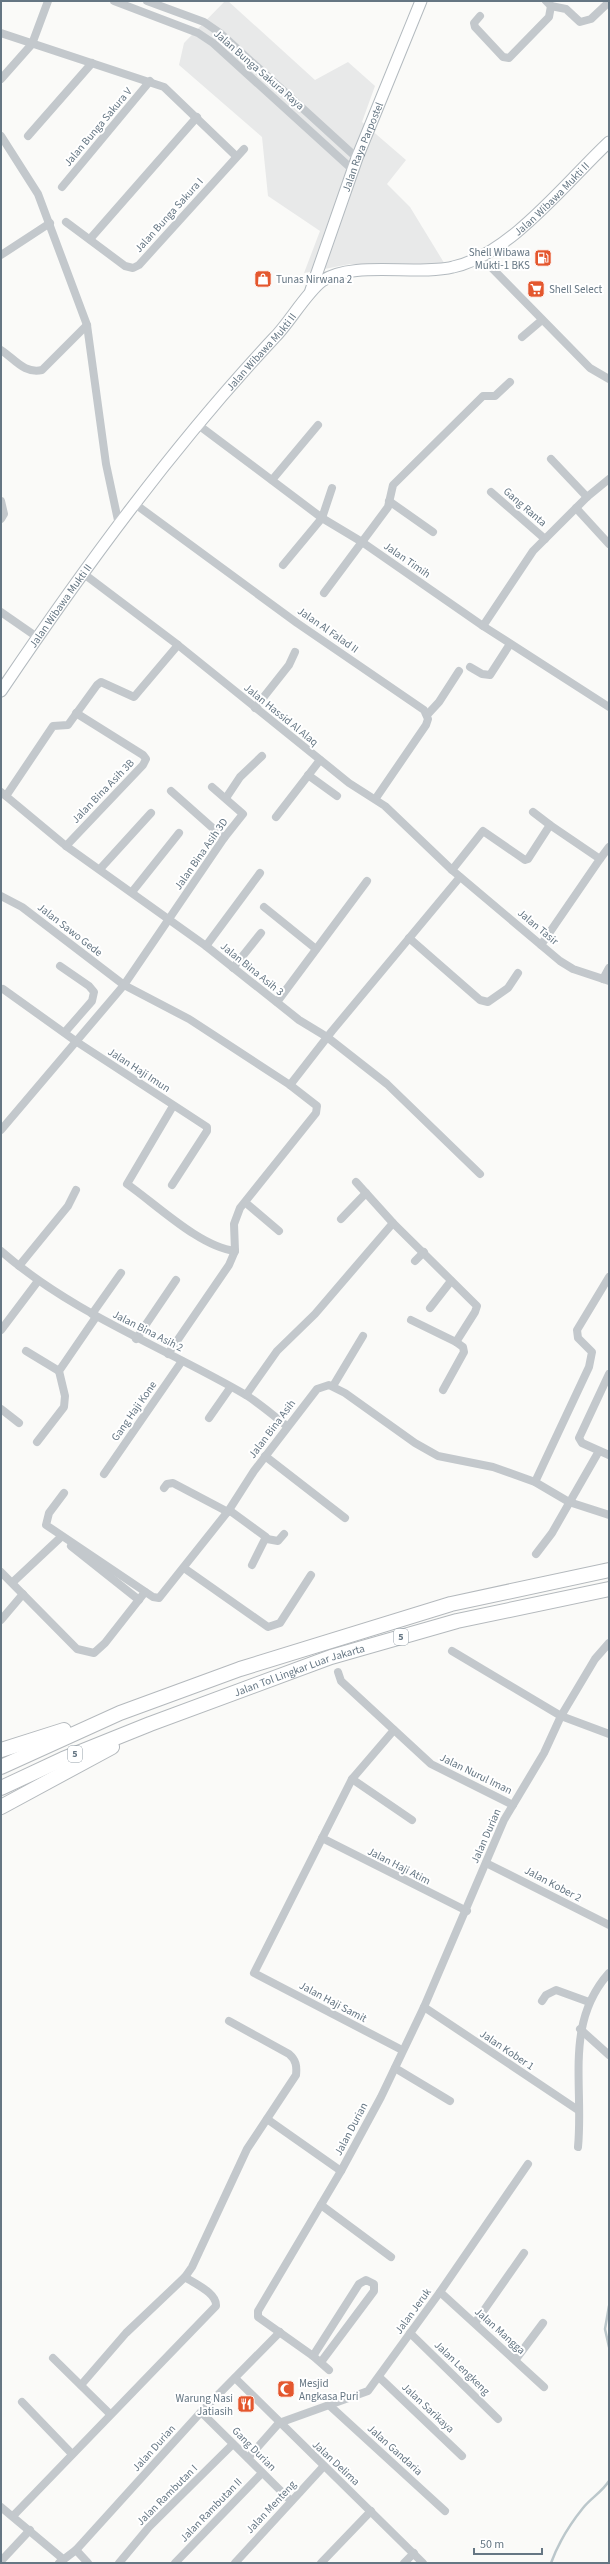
<svg xmlns="http://www.w3.org/2000/svg" width="610" height="2564" font-family="'Source Sans 3',sans-serif">
<rect width="100%" height="100%" fill="#fafaf8"/>
<polygon fill="#e8e9e9" points="225,1 228,1 315,80 348,62 375,86 362,122 406,160 387,184 410,207 446,266 350,264 304,273 320,231 268,196 262,137 179,65 184,43"/>
<g fill="none" stroke-linecap="round" stroke-linejoin="round">
<g stroke="#bbc7cb" stroke-width="2.5">
<polyline points="609,2306 605,2329 609,2347"/>
<path d="M551,2563c7,-19 19,-39 32,-55 8,-10 19,-16 26,-27"/>
</g>
<defs>
<g id="secondary">
<path id="s1" d="M311,290l46,-132 64,-157"/>
<path id="s2" d="M1,691c83,-123 172,-245 274,-354 14,-14 32,-45 47,-56 30,-21 95,-5 131,-14 57,-12 114,-86 156,-125"/>
</g>
<g id="motorway">
<polyline points="1,1750 64,1730"/>
<polyline points="1,1767 120,1713 240,1669 451,1604 609,1570"/>
<path id="s3" d="M1,1788l62,-29 87,-35 181,-67 126,-36 152,-32"/>
<polyline points="1,1807 112,1747"/>
</g>
</defs>
<use href="#secondary" stroke="#b3babf" stroke-width="13"/>
<use href="#motorway" stroke="#b4b9bd" stroke-width="16"/>
<g stroke="#c3c8cc" stroke-width="8">
<polyline points="114,1 198,33 213,43 353,170"/>
<polyline points="147,1 204,22 220,33 357,158"/>
<polyline points="546,1 551,6 566,9 580,22 591,19 609,2"/>
<polyline points="480,16 474,23 475,27 503,57 509,58 549,17 551,6"/>
<polyline points="1,33 164,87 236,156"/>
<polyline points="1,79 32,44 48,1"/>
<polyline points="1,136 38,194 87,325 106,464 119,525"/>
<polyline points="28,136 92,63"/>
<polyline points="62,187 150,81"/>
<polyline points="66,222 125,266 133,268 139,265 244,149"/>
<polyline points="90,239 197,117"/>
<polyline points="1,255 50,223"/>
<polyline points="481,257 590,368 609,379"/>
<polyline points="522,337 542,320"/>
<path d="M1,350c14,9 23,24 41,20l45,-45"/>
<polyline points="197,424 322,518 362,542 483,626 609,707"/>
<polyline points="551,459 587,497"/>
<polyline points="272,480 318,425"/>
<polyline points="491,492 545,539"/>
<polyline points="1,501 4,514 1,519"/>
<polyline points="389,501 433,532"/>
<polyline points="135,504 297,623 424,710 428,719 426,725 376,798"/>
<polyline points="576,508 609,544"/>
<polyline points="283,565 322,518 332,488"/>
<polyline points="84,574 178,645 349,783 385,806 452,870 560,961 573,969 609,981"/>
<polyline points="324,593 388,507 393,485 483,396 495,396 510,382"/>
<polyline points="1,612 37,637"/>
<polyline points="483,626 533,551 587,497 609,479"/>
<polyline points="470,667 482,674 490,675 510,644"/>
<polyline points="255,708 289,665 295,652"/>
<polyline points="427,715 439,702 459,671"/>
<polyline points="308,775 337,796"/>
<polyline points="171,791 224,838"/>
<polyline points="1,792 66,846 206,946 299,1020 327,1037 387,1084 480,1174"/>
<polyline points="6,796 53,726 68,725 97,685 101,682 134,697 178,645"/>
<polyline points="226,798 240,777 262,756"/>
<polyline points="276,817 320,760"/>
<polyline points="66,846 143,765 146,759 143,755 76,713"/>
<polyline points="600,859 609,847"/>
<polyline points="100,869 151,813"/>
<polyline points="452,870 483,831 525,860 528,859 550,825 533,812"/>
<polyline points="132,892 179,833"/>
<polyline points="1,896 22,907 124,985 189,1019 290,1085 317,1106 316,1113 240,1208 234,1224 235,1251 229,1265 168,1354"/>
<polyline points="264,907 316,949"/>
<polyline points="409,938 480,1000 488,1002 508,988 518,973"/>
<polyline points="541,945 600,859 550,825"/>
<polyline points="206,946 260,873"/>
<polyline points="60,966 89,986 94,992 92,1001 65,1032"/>
<polyline points="233,968 261,933"/>
<polyline points="603,979 609,968"/>
<polyline points="3,989 77,1042 207,1127 207,1131 172,1185"/>
<polyline points="277,1002 367,881"/>
<polyline points="290,1085 332,1031 460,877"/>
<path d="M173,1106l-46,78c30,21 73,63 108,67"/>
<polyline points="1,1130 124,985 224,838 243,814 212,787"/>
<polyline points="356,1182 393,1223 477,1306 475,1312 456,1342 463,1347 464,1352 443,1390"/>
<polyline points="246,1203 279,1231"/>
<polyline points="341,1219 366,1193"/>
<path d="M1,1251c72,63 163,96 245,144 14,9 28,21 41,31"/>
<polyline points="415,1261 424,1252"/>
<polyline points="19,1266 68,1206 76,1190"/>
<polyline points="430,1308 451,1281"/>
<polyline points="92,1314 121,1273"/>
<polyline points="411,1320 456,1342"/>
<polyline points="1,1330 38,1281"/>
<polyline points="136,1339 176,1280"/>
<polyline points="26,1351 59,1371"/>
<polyline points="609,1374 579,1438 582,1443 609,1455"/>
<polyline points="333,1386 363,1336"/>
<polyline points="246,1395 277,1351 315,1314 393,1223"/>
<polyline points="1,1409 19,1423"/>
<polyline points="209,1418 230,1388"/>
<polyline points="37,1442 64,1407 65,1396 59,1371 96,1317"/>
<polyline points="265,1456 345,1518"/>
<polyline points="104,1474 182,1361"/>
<polyline points="535,1482 589,1367 592,1352 578,1338 577,1330 609,1277"/>
<polyline points="164,1488 167,1484 173,1483 228,1512"/>
<polyline points="64,1493 49,1513 46,1525 153,1597 159,1598 229,1510 254,1471 317,1389 329,1385 345,1393 415,1443 438,1456 493,1467 535,1482 569,1502 609,1515"/>
<polyline points="229,1510 266,1537 252,1565"/>
<polyline points="267,1539 278,1541 284,1534"/>
<polyline points="71,1546 139,1600"/>
<polyline points="536,1554 552,1533 599,1451"/>
<polyline points="184,1568 268,1627 280,1623 311,1575"/>
<polyline points="1,1572 77,1649 94,1653 105,1643 145,1592"/>
<polyline points="13,1582 61,1537"/>
<polyline points="1,1620 23,1594"/>
<polyline points="452,1651 561,1716 609,1734"/>
<polyline points="338,1672 341,1681 431,1764 513,1805"/>
<polyline points="394,1730 352,1779 254,1973 402,2050"/>
<polyline points="352,1779 412,1820"/>
<polyline points="322,1838 467,1911"/>
<polyline points="486,1863 609,1925"/>
<polyline points="542,2001 546,1995 556,1990 589,2002"/>
<polyline points="424,2007 578,2110"/>
<polyline points="580,2029 609,2055"/>
<polyline points="395,2068 450,2101"/>
<polyline points="267,2119 341,2171"/>
<path d="M578,2147c6,-61 -14,-124 31,-174"/>
<polyline points="321,2205 391,2257"/>
<polyline points="440,2292 544,2387"/>
<polyline points="475,2323 524,2253"/>
<polyline points="410,2333 498,2419"/>
<polyline points="313,2356 359,2284 366,2280 374,2284 374,2291 321,2362"/>
<polyline points="53,2358 110,2414"/>
<polyline points="516,2359 543,2323"/>
<polyline points="329,2370 313,2356 258,2317 258,2311 341,2171 381,2097 424,2007 504,1820 544,1753 561,1716 595,1659 609,1643"/>
<polyline points="379,2377 462,2456"/>
<polyline points="235,2378 423,2563"/>
<path d="M81,2385l45,-52 59,-56 7,-10 55,-118 49,-74c1,-9 0,-15 -7,-21l-60,-33"/>
<polyline points="22,2402 72,2454"/>
<polyline points="329,2405 445,2511"/>
<polyline points="201,2412 291,2501"/>
<polyline points="248,2458 279,2423 368,2391 440,2292 528,2164"/>
<polyline points="1,2507 63,2559"/>
<path d="M13,2516l203,-210c1,-13 -21,-22 -31,-29"/>
<polyline points="76,2550 88,2563"/>
<polyline points="1,2561 30,2530"/>
<polyline points="59,2563 76,2550 201,2412 280,2332"/>
<polyline points="119,2563 149,2527 233,2444"/>
<polyline points="175,2563 262,2473"/>
<polyline points="235,2563 323,2467"/>
<polyline points="321,2563 371,2511"/>
<polyline points="404,2563 414,2553"/>
</g>
<use href="#secondary" stroke="#fff" stroke-width="11"/>
<use href="#motorway" stroke="#fff" stroke-width="14"/>
</g>
<defs>
<symbol id="fuel-square" viewBox="-11 -11 22 22"><rect x="-9" y="-9" width="18" height="18" rx="4" fill="#e4572e" stroke="#fff"/><path d="M-5.5-6h7V0h2V4h1.3V-2.5L3-4.5l.8-.8L6-3V5H2.5V1h-1V6h-7ZM-4.2-4.7v3.2H.2V-4.7Z" fill="#fff"/></symbol>
<symbol id="shop-square" viewBox="-11 -11 22 22"><rect x="-9" y="-9" width="18" height="18" rx="4" fill="#e4572e" stroke="#fff"/><path d="M-5-2.5h2.3a2.7 3.5 0 0 1 5.4 0H5L5.5 6h-11ZM-1.5-2.5h3a1.5 2.3 0 0 0-3 0Z" fill="#fff"/></symbol>
<symbol id="supermarket-square" viewBox="-11 -11 22 22"><rect x="-9" y="-9" width="18" height="18" rx="4" fill="#e4572e" stroke="#fff"/><path d="M-6-5.5h2.5l.6 2H6L4.5 2H-2.5L-4.4-4H-6ZM-1.5 3.2a1.3 1.3 0 1 0 .1 0ZM3 3.2a1.3 1.3 0 1 0 .1 0Z" fill="#fff"/></symbol>
<symbol id="mosque-square" viewBox="-11 -11 22 22"><rect x="-9" y="-9" width="18" height="18" rx="4" fill="#e4572e" stroke="#fff"/><path d="M3.5-4.9A6 6 0 1 0 3.5 4.9A5 5 0 1 1 3.5-4.9Z" fill="#fff"/></symbol>
<symbol id="restaurant-square" viewBox="-11 -11 22 22"><rect x="-9" y="-9" width="18" height="18" rx="4" fill="#e4572e" stroke="#fff"/><path d="M-5-6h1v4h1v-4h1v4h1v-4h1v5L-1.5 .5V6h-2V.5L-5-1ZM5-6V6H3V1.5H1.5Q1.5-4 5-6Z" fill="#fff"/></symbol>
</defs>
<g fill-rule="evenodd">
<use href="#fuel-square" x="533" y="248" width="20" height="20"/>
<use href="#shop-square" x="253" y="269" width="20" height="20"/>
<use href="#supermarket-square" x="526" y="279" width="20" height="20"/>
<use href="#mosque-square" x="276" y="2379" width="20" height="20"/>
<use href="#restaurant-square" x="236" y="2394" width="20" height="20"/>
</g>
<g text-anchor="middle" dominant-baseline="central" stroke-width="4" stroke-linejoin="round" paint-order="stroke">
<g fill="#fff" stroke="#939fa8" stroke-width="1">
<rect x="394" y="1629" width="14" height="16" rx="3"/>
<rect x="68" y="1746" width="14" height="16" rx="3"/>
</g>
<g font-size="10" font-weight="bold" fill="#657683">
<text x="401" y="1637">5</text>
<text x="75" y="1754">5</text>
</g>
<g font-size="11" fill="#657683" stroke="#fff">
<text transform="translate(259 70) rotate(41)">Jalan Bunga Sakura Raya</text>
<text transform="translate(98 127) rotate(-50)">Jalan Bunga Sakura V</text>
<text stroke="none"><textPath href="#s1" startOffset="152">Jalan Raya Parpostel</textPath></text>
<text stroke="none"><textPath href="#s2" startOffset="776">Jalan Wibawa Mukti II</textPath></text>
<text transform="translate(169 215) rotate(-48)">Jalan Bunga Sakura I</text>
<text stroke="none"><textPath href="#s2" startOffset="428">Jalan Wibawa Mukti II</textPath></text>
<text transform="translate(525 507) rotate(41)">Gang Ranta</text>
<text transform="translate(407 560) rotate(35)">Jalan Timih</text>
<text stroke="none"><textPath href="#s2" startOffset="104">Jalan Wibawa Mukti II</textPath></text>
<text transform="translate(328 630) rotate(35)">Jalan Al Falad II</text>
<text transform="translate(281 715) rotate(39)">Jalan Hassid Al Alaq</text>
<text transform="translate(103 791) rotate(-46)">Jalan Bina Asih 3B</text>
<text transform="translate(201 854) rotate(-55)">Jalan Bina Asih 3D</text>
<text transform="translate(538 927) rotate(40)">Jalan Tasir</text>
<text transform="translate(70 930) rotate(38)">Jalan Sawo Gede</text>
<text transform="translate(252 969) rotate(39)">Jalan Bina Asih 3</text>
<text transform="translate(139 1070) rotate(33)">Jalan Haji Imun</text>
<text transform="translate(148 1331) rotate(27)">Jalan Bina Asih 2</text>
<text transform="translate(134 1411) rotate(-55)">Gang Haji Kone</text>
<text transform="translate(272 1429) rotate(-53)">Jalan Bina Asih</text>
<text stroke="none"><textPath href="#s3" startOffset="321">Jalan Tol Lingkar Luar Jakarta</textPath></text>
<text transform="translate(476 1774) rotate(26)">Jalan Nurul Iman</text>
<text transform="translate(486 1836) rotate(-66)">Jalan Durian</text>
<text transform="translate(399 1866) rotate(27)">Jalan Haji Atim</text>
<text transform="translate(553 1884) rotate(28)">Jalan Kober 2</text>
<text transform="translate(333 2002) rotate(28)">Jalan Haji Samit</text>
<text transform="translate(507 2050) rotate(34)">Jalan Kober 1</text>
<text transform="translate(351 2129) rotate(-62)">Jalan Durian</text>
<text transform="translate(413 2311) rotate(-54)">Jalan Jeruk</text>
<text transform="translate(500 2331) rotate(42)">Jalan Mangga</text>
<text transform="translate(462 2368) rotate(44)">Jalan Lengkeng</text>
<text transform="translate(428 2408) rotate(43)">Jalan Sarikaya</text>
<text transform="translate(154 2448) rotate(-48)">Jalan Durian</text>
<text transform="translate(254 2449) rotate(45)">Gang Durian</text>
<text transform="translate(395 2450) rotate(42)">Jalan Gandaria</text>
<text transform="translate(336 2463) rotate(43)">Jalan Delima</text>
<text transform="translate(167 2495) rotate(-45)">Jalan Rambutan I</text>
<text transform="translate(271 2507) rotate(-47)">Jalan Menteng</text>
<text transform="translate(211 2510) rotate(-46)">Jalan Rambutan II</text>
</g>
<g font-size="11" fill="#657683" stroke="#fff" text-anchor="start">
<text x="530" y="252" text-anchor="end">Shell Wibawa<tspan x="530" dy="13">Mukti-1 BKS</tspan></text>
<text x="276" y="279">Tunas Nirwana 2</text>
<text x="549" y="289">Shell Select</text>
<text x="299" y="2383">Mesjid<tspan x="299" dy="13">Angkasa Puri</tspan></text>
<text x="233" y="2398" text-anchor="end">Warung Nasi<tspan x="233" dy="13">Jatiasih</tspan></text>
</g>
</g>
<rect width="610" height="2564" fill="none" stroke="#657683" stroke-width="4"/>
<path d="M474 2548v6h68v-6" fill="none" stroke="#657683" stroke-width="2"/>
<text x="480" y="2548" font-size="12" fill="#657683" stroke="#ffffff" stroke-width="3" paint-order="stroke">50 m</text>
</svg>
